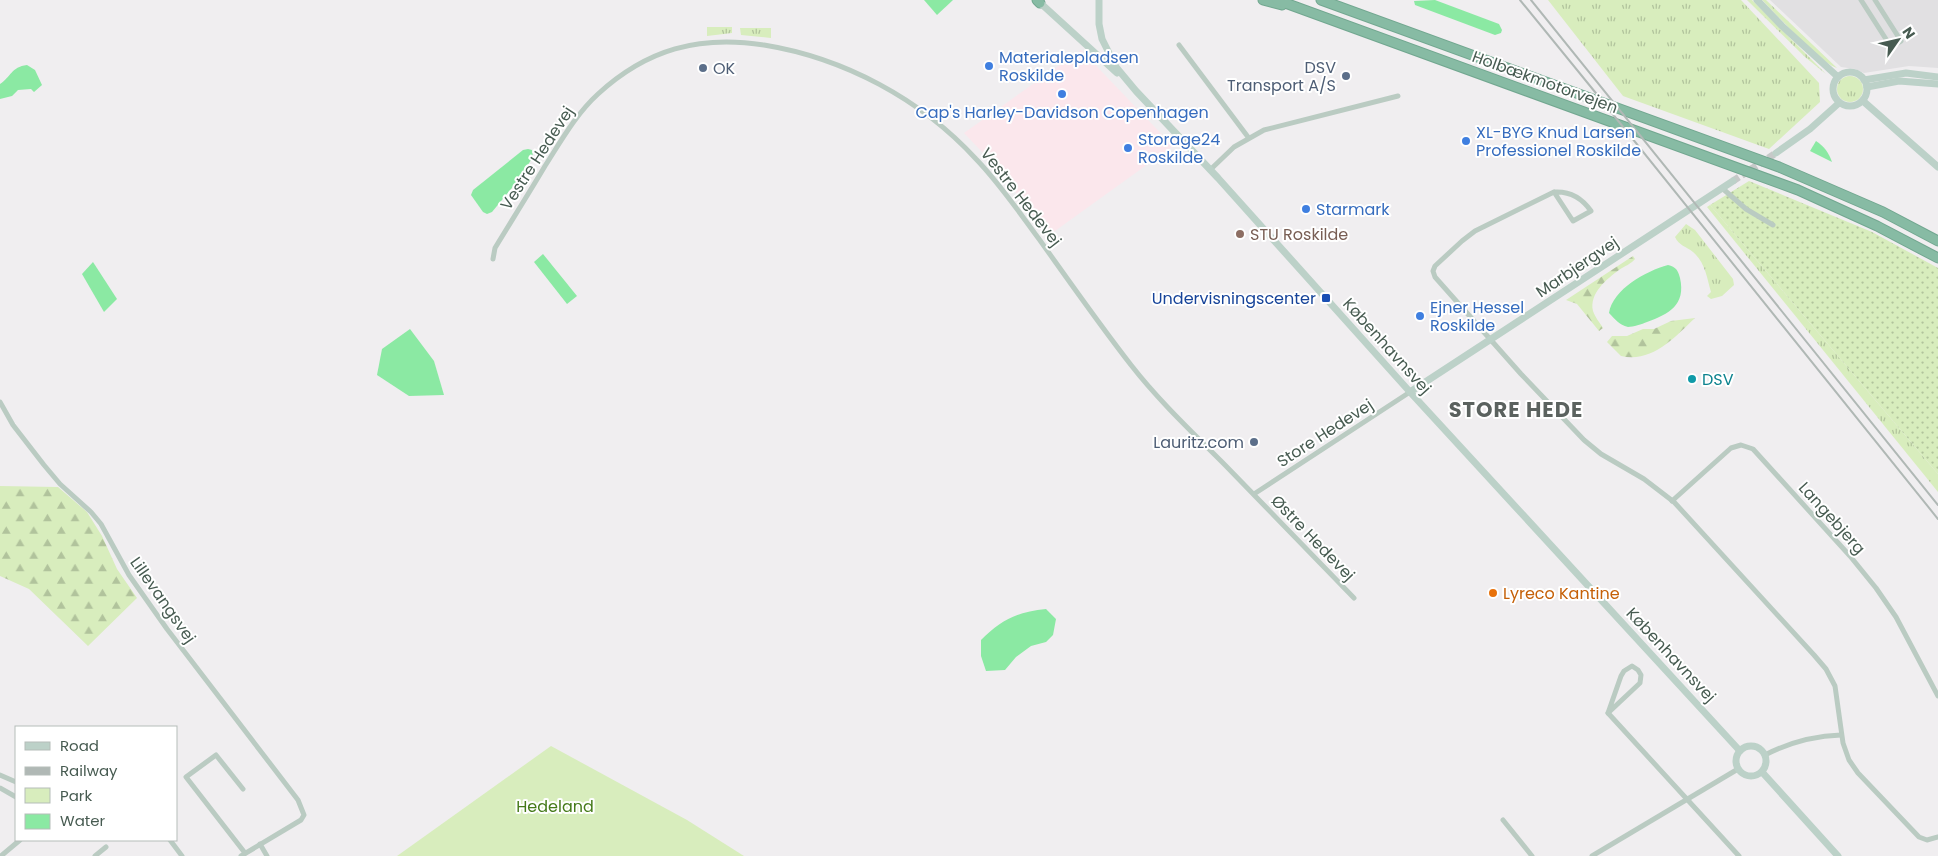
<svg xmlns="http://www.w3.org/2000/svg" width="1938" height="856" font-family="Poppins,sans-serif">
<defs>
<pattern id="grass-tufts" width="24" height="20" patternUnits="userSpaceOnUse" patternTransform="scale(1.25)"><rect width="24" height="20" fill="#d8edbd"/><path d="M3 7l-1-3M5 7V3M7 7l1-3M15 17l-1-3M17 17v-4M19 17l1-3" fill="none" stroke="#b1c39c"/></pattern>
<pattern id="forest-firs" width="22" height="20" patternUnits="userSpaceOnUse" patternTransform="scale(1.25)"><rect width="22" height="20" fill="#d8edbd"/><path d="M5 1l3.5 6h-7zM16 11l3.5 6h-7z" fill="#b1c39c"/></pattern>
<pattern id="garden-dots" width="8" height="8" patternUnits="userSpaceOnUse" patternTransform="scale(1.25)"><rect width="8" height="8" fill="#d8edbd"/><path d="M2 2h.1M6 6h.1" fill="none" stroke="#b1c39c" stroke-width="1.8" stroke-linecap="round"/></pattern>
</defs>
<rect width="100%" height="100%" fill="#f0eef0"/>
<polygon fill="#fbe7ec" points="1081,50 1173,146 1048,236 1001,172 964,133"/>
<polygon fill="#e1e0e2" points="1770,0 1938,0 1938,68 1909,66 1864,73 1855,69 1841,67"/>
<g fill="url(#grass-tufts)">
<polygon points="1548,0 1741,0 1819,83 1820,102 1769,149 1623,96"/>
<polygon points="1747,0 1752,0 1826,74 1805,57"/>
<path d="M1762,0h4l71,68c-16,-4 -61,-54 -75,-68z"/>
<polygon points="707,27 732,27 732,33 707,36"/>
<polygon points="740,28 771,28 771,38 741,35"/>
<circle cx="1850" cy="89" r="13"/>
<polygon points="1710,205 1938,474 1938,492 1707,207"/>
<path d="M1686,224l9,6 38,49 1,6 -12,11 -11,3 -4,-3 4,-4c-4,-14 -6,-30 -18,-40 -7,-6 -14,-6 -18,-15z"/>
</g>
<g fill="url(#forest-firs)">
<path d="M1633,256l2,3c-4,5 -10,7 -16,11 -12,9 -30,23 -26,41 2,6 7,12 10,17l-4,3 -22,-27 -11,-4z"/>
<path d="M1695,318c-21,20 -43,45 -74,38l-14,-14 5,-6h15l16,-7h11l17,-8z"/>
<polygon points="0,486 58,487 87,512 102,536 117,569 137,598 88,646 29,589 0,576"/>
</g>
<polygon fill="#d8edbd" points="551,746 687,820 744,856 397,856"/>
<polygon fill="url(#garden-dots)" points="1749,181 1872,232 1938,268 1938,474 1710,205"/>
<g fill="#8be9a3">
<polygon points="924,0 953,0 937,15"/>
<polygon points="1435,0 1499,24 1502,30 1501,33 1495,35 1415,5 1414,1"/>
<path d="M27,65l8,5 7,15 -8,7 -3,-3 -13,1 -6,6 -12,3v-15c11,-7 11,-17 27,-19z"/>
<path d="M1816,141c8,5 13,12 16,21l-22,-11z"/>
<polygon points="528,149 532,150 533,157 516,183 492,212 487,214 483,212 471,195 473,190 523,150"/>
<polygon points="543,254 577,296 567,304 534,262"/>
<polygon points="93,262 117,299 104,312 82,274"/>
<path d="M1668,265c8,2 10,5 12,13 6,27 -11,36 -33,44 -5,2 -14,5 -19,5 -9,-2 -13,-8 -19,-14 4,-24 37,-42 59,-48z"/>
<polygon points="410,329 434,361 444,395 409,396 377,375 382,349"/>
<path d="M1046,609l10,10 -3,16 -7,7 -15,4 -15,11 -11,13 -19,1 -5,-15v-16c20,-20 36,-28 65,-31z"/>
</g>
<g fill="none" stroke-linecap="round" stroke-linejoin="round">
<polyline stroke="#c6c9c8" stroke-width="7" stroke-dasharray="7 3.5" stroke-linecap="butt" points="1733,181 1776,153"/>
<defs>
<g id="highway">
<polyline points="1037,0 1040,3"/>
<polyline points="1263,0 1282,5"/>
<polyline points="1277,0 1798,190 1877,226 1938,258"/>
<polyline points="1321,0 1779,167 1883,212 1938,241"/>
</g>
</defs>
<use href="#highway" stroke="#72a790" stroke-width="11"/>
<g stroke="#bacbc2" stroke-width="5">
<polyline points="1861,0 1891,47 1901,41 1875,0"/>
<polyline points="1179,45 1248,137"/>
<polyline points="1210,170 1234,147 1264,130 1398,96"/>
<polyline points="1722,188 1746,209 1773,225"/>
<path d="M1554,192l19,29 18,-10c-9,-13 -22,-20 -37,-19l-79,39 -13,10 -27,25 -2,5 2,6 86,97 63,66 17,14 43,25 30,23 140,153 12,14 9,17 8,57 6,17 9,13 61,64 8,3 11,-3"/>
<path d="M493,259l2,-11c17,-28 34,-55 50,-82 16,-25 31,-52 53,-72 49,-45 101,-59 166,-49 80,13 157,54 212,114 24,25 43,53 63,80 30,42 60,85 92,126 28,36 62,68 94,100 43,44 86,89 129,133"/>
<polyline points="0,402 13,425 44,465 60,484 91,512 101,524 129,575 167,629 298,800 304,815 301,820 241,856"/>
<polyline points="1254,494 1410,392"/>
<polyline points="1672,501 1731,448 1741,445 1753,449 1850,556 1876,588 1896,617 1938,696"/>
<polygon points="1632,666 1638,670 1641,675 1640,683 1608,713 1621,676 1624,671"/>
<polyline points="1608,713 1739,856"/>
<path d="M1765,755c25,-13 48,-19 76,-20"/>
<polyline points="0,775 16,782"/>
<polyline points="0,788 16,797"/>
<polyline points="243,789 216,755 186,777 245,853"/>
<polyline points="1503,820 1532,856"/>
<polyline points="170,840 182,856"/>
<polyline points="260,844 267,856"/>
<polyline points="1,856 20,840"/>
<polyline points="95,856 106,847"/>
<polyline points="1592,856 1738,769"/>
</g>
<g stroke="#bcd1c8" stroke-width="7">
<polyline points="1037,0 1117,73"/>
<polyline points="1099,0 1099,24 1102,39 1116,67 1136,91 1218,178 1410,392 1740,751"/>
<polyline points="1757,0 1782,26 1838,77"/>
<circle cx="1850" cy="89" r="17"/>
<polyline points="1864,80 1906,73 1938,77"/>
<polyline points="1867,87 1899,81 1938,84"/>
<polyline points="1863,101 1938,167"/>
<polyline points="1776,153 1810,129 1839,103"/>
<polyline points="1410,392 1733,181"/>
<circle cx="1751" cy="761" r="15"/>
<polyline points="1762,772 1838,856"/>
</g>
<use href="#highway" stroke="#87bba4" stroke-width="9"/>
<g stroke="#b0b8b5" stroke-width="2">
<polyline points="1520,0 1595,92 1938,519"/>
<polyline points="1531,0 1938,505"/>
</g>
</g>
<g fill="#3f7fe0" stroke="#fff" stroke-width="2">
<circle cx="989" cy="66" r="5"/>
<circle cx="1062" cy="94" r="5"/>
<circle cx="1466" cy="141" r="5"/>
<circle cx="1128" cy="148" r="5"/>
<circle cx="1306" cy="209" r="5"/>
<circle cx="1420" cy="316" r="5"/>
</g>
<g fill="#5c6f8a" stroke="#fff" stroke-width="2">
<circle cx="703" cy="68" r="5"/>
<circle cx="1346" cy="76" r="5"/>
<circle cx="1254" cy="442" r="5"/>
</g>
<circle fill="#8d6e63" stroke="#fff" stroke-width="2" cx="1240" cy="234" r="5"/>
<rect fill="#1a4fb4" stroke="#fff" stroke-width="2" x="1321" y="293" width="10" height="10" rx="2.5"/>
<circle fill="#0f9aa8" stroke="#fff" stroke-width="2" cx="1692" cy="379" r="5"/>
<circle fill="#e8710a" stroke="#fff" stroke-width="2" cx="1493" cy="593" r="5"/>
<g text-anchor="middle" dominant-baseline="central" stroke-width="4" stroke-linejoin="round" paint-order="stroke">
<g font-size="16" fill="#366cbe" stroke="#fff" text-anchor="start">
<text x="999" y="57">Materialepladsen<tspan x="999" dy="18">Roskilde</tspan></text>
<text x="1062" y="112" text-anchor="middle">Cap's Harley-Davidson Copenhagen</text>
<text x="1476" y="132">XL-BYG Knud Larsen<tspan x="1476" dy="18">Professionel Roskilde</tspan></text>
<text x="1138" y="139">Storage24<tspan x="1138" dy="18">Roskilde</tspan></text>
<text x="1316" y="209">Starmark</text>
<text x="1430" y="307">Ejner Hessel<tspan x="1430" dy="18">Roskilde</tspan></text>
</g>
<g font-size="16" fill="#4e5e75" stroke="#fff" text-anchor="end">
<text x="1336" y="67">DSV<tspan x="1336" dy="18">Transport A/S</tspan></text>
<text x="713" y="68" text-anchor="start">OK</text>
<text x="1244" y="442">Lauritz.com</text>
</g>
<g font-size="16" fill="#475b51" stroke="#fff">
<text transform="translate(1545 82) rotate(20)">Holbækmotorvejen</text>
<text transform="translate(537 158) rotate(-57)">Vestre Hedevej</text>
<text transform="translate(1021 197) rotate(52)">Vestre Hedevej</text>
<text transform="translate(1577 267) rotate(-34)">Marbjergvej</text>
<text transform="translate(1387 346) rotate(48)">Københavnsvej</text>
<text transform="translate(1325 433) rotate(-33)">Store Hedevej</text>
<text transform="translate(1832 518) rotate(48)">Langebjerg</text>
<text transform="translate(1313 538) rotate(46)">Østre Hedevej</text>
<text transform="translate(163 600) rotate(55)">Lillevangsvej</text>
<text transform="translate(1671 655) rotate(47)">Københavnsvej</text>
</g>
<g font-size="16" fill="#785e54" stroke="#fff" text-anchor="start">
<text x="1250" y="234">STU Roskilde</text>
</g>
<g font-size="16" fill="#164399" stroke="#fff" text-anchor="end">
<text x="1316" y="298">Undervisningscenter</text>
</g>
<g font-size="16" fill="#0d838f" stroke="#fff" text-anchor="start">
<text x="1702" y="379">DSV</text>
</g>
<g font-size="16" fill="#c56008" stroke="#fff" text-anchor="start">
<text x="1503" y="593">Lyreco Kantine</text>
</g>
<g font-size="16" fill="#457a19" stroke="#fff">
<text x="555" y="806">Hedeland</text>
</g>
<g font-size="21" font-weight="bold" letter-spacing="1" fill="#5b625f" stroke="#fff">
<text x="1516" y="409">STORE HEDE</text>
</g>
</g>
<rect x="15" y="726" width="162" height="115" fill="#ffffff" stroke="#b5bdb9"/>
<rect x="25" y="742" width="25" height="8" fill="#bcd1c8" stroke="#b5bdb9"/>
<text x="60" y="751" font-size="15" fill="#475b51">Road</text>
<rect x="25" y="767" width="25" height="8" fill="#b0b8b5" stroke="#b5bdb9"/>
<text x="60" y="776" font-size="15" fill="#475b51">Railway</text>
<rect x="25" y="788" width="25" height="15" fill="#d8edbd" stroke="#b5bdb9"/>
<text x="60" y="801" font-size="15" fill="#475b51">Park</text>
<rect x="25" y="814" width="25" height="15" fill="#8be9a3" stroke="#b5bdb9"/>
<text x="60" y="826" font-size="15" fill="#475b51">Water</text>
<g transform="translate(1898 40) rotate(56)" stroke="#ffffff" stroke-width="4" paint-order="stroke">
<path d="M0-4L9 19L0 12L-9 19Z" fill="#475b51"/>
<text y="-8" font-size="14" font-weight="bold" text-anchor="middle" fill="#475b51">N</text>
</g>
</svg>
